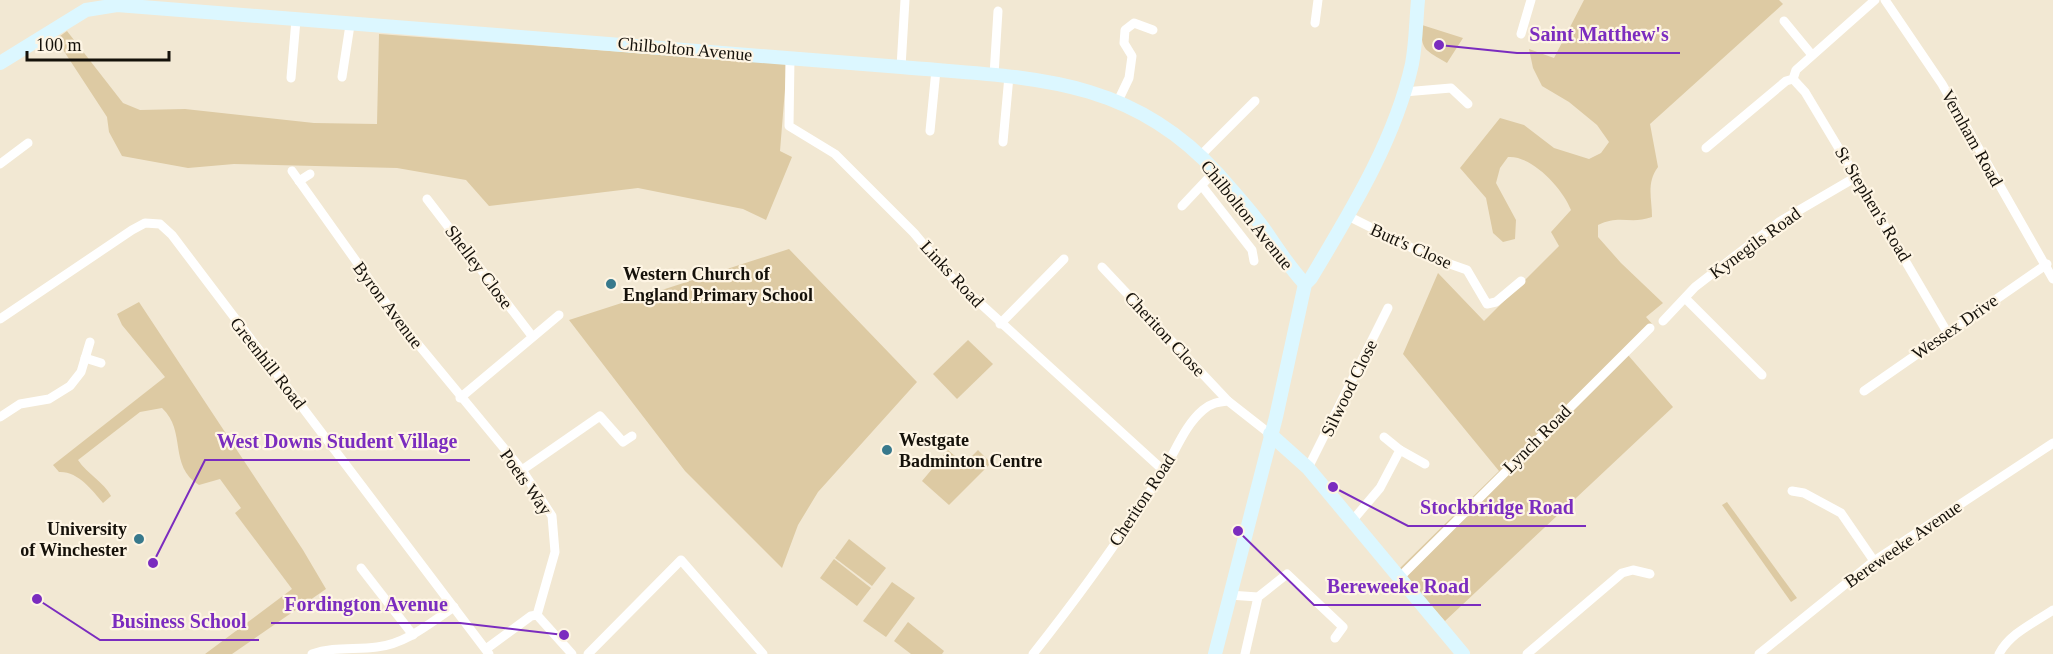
<svg xmlns="http://www.w3.org/2000/svg" width="2053" height="654" font-family="Georgia,serif">
<rect width="100%" height="100%" fill="#f2e8d3"/>
<g fill="#ddcaa3">
<path d="M1584,0h195l4,4 -133,120 8,43c-12,16 -6,32 -6,50 -23,8 -31,-3 -54,8v12l23,26 42,40 -17,14 8,9 -26,29 45,52 -228,214 -46,-52 100,-98 -96,-117 35,-81 46,48 75,-75 -8,-14 20,-22c-8,-21 -39,-55 -63,-53l-8,11 -4,15 20,37 -1,19 -12,3 -10,-9 -7,-35 -26,-30 40,-50 24,7 30,23 35,11 12,-6 8,-11 -12,-17 -28,-23 -27,-16 -9,-18 -4,-19 25,9z"/>
<path d="M1422,25l41,13 -16,25c-21,-13 -27,-12 -25,-38z"/>
<polygon points="67,31 123,103 140,110 185,109 314,123 377,124 379,34 787,64 780,151 792,157 766,220 743,209 638,188 489,206 466,180 397,168 234,164 188,168 122,156 109,132 107,117 56,39"/>
<polygon points="789,249 917,382 818,492 798,525 782,568 685,471 569,320"/>
<path d="M139,302l164,248 23,39 -94,65h-27l87,-65 -57,-76 6,-5 -21,-29 -21,6c-31,-19 -12,-54 -37,-77l-22,4 -62,48c9,14 26,22 33,36l-8,7c-11,-13 -25,-32 -44,-31l-6,-7 112,-88 -43,-52 -5,-11z"/>
<polygon points="968,340 993,364 957,399 933,374"/>
<polygon points="948,450 964,464 978,450 991,463 949,505 922,481"/>
<polygon points="1727,502 1797,598 1791,602 1722,505"/>
<polygon points="849,539 886,568 872,586 835,558"/>
<polygon points="834,559 871,588 857,606 820,578"/>
<polygon points="892,582 915,598 886,637 863,621"/>
<polygon points="908,622 944,651 942,654 911,654 894,641"/>
</g>
<g fill="none" stroke-linecap="round" stroke-linejoin="round">
<g stroke="#fff" stroke-width="9">
<polyline points="1885,0 1942,84 2053,279"/>
<polyline points="1784,21 1812,55"/>
<polyline points="1315,23 1318,0"/>
<polyline points="1521,34 1531,0"/>
<polyline points="790,58 789,126 835,154 914,233 949,275 1164,471"/>
<polyline points="901,67 905,0"/>
<polyline points="994,75 998,11"/>
<polyline points="342,77 350,25"/>
<polyline points="291,78 296,20"/>
<polyline points="1793,79 1805,92 1856,177 1947,332"/>
<polyline points="1404,92 1451,88 1468,104"/>
<polyline points="1118,101 1129,78 1132,56 1124,43 1125,30 1134,23 1153,30"/>
<polyline points="930,131 936,70"/>
<polyline points="1003,142 1009,76"/>
<polyline points="1706,148 1786,81 1793,79 1796,70 1875,0"/>
<polyline points="1200,156 1255,101"/>
<polyline points="0,164 28,143"/>
<polyline points="292,171 398,320 522,470 552,516 555,552 537,615"/>
<polyline points="299,181 310,174"/>
<polyline points="1202,186 1252,250 1254,261"/>
<polyline points="427,199 532,336"/>
<polyline points="1182,206 1215,171"/>
<polyline points="1348,216 1430,257 1467,270 1487,304 1496,302 1521,281"/>
<polyline points="1102,267 1228,401"/>
<polyline points="1686,299 1762,375"/>
<polyline points="0,319 132,230 145,223 160,224 172,235 489,654"/>
<polyline points="1663,321 1695,287 1779,222 1856,177"/>
<polyline points="1000,324 1064,259"/>
<polyline points="85,358 101,363"/>
<polyline points="1864,391 2047,264"/>
<polyline points="460,398 559,315"/>
<polyline points="0,417 20,404 49,399 70,386 81,372 90,342"/>
<polyline points="1400,450 1425,464"/>
<polyline points="1308,468 1388,308"/>
<polyline points="522,470 600,416 623,442 632,436"/>
<polyline points="1792,491 1804,493 1841,513 1874,561"/>
<polyline points="1352,521 1380,488 1400,450 1384,437"/>
<polyline points="361,568 413,635"/>
<polyline points="1399,578 1650,328"/>
<polyline points="1229,595 1258,597 1287,574 1343,627 1335,638"/>
<polyline points="537,615 572,654"/>
<polyline points="486,649 531,616 537,615"/>
<path d="M312,654c22,-8 43,-4 65,-7 29,-3 53,-24 77,-40"/>
<polyline points="588,654 681,560 763,654"/>
<path d="M1033,654c46,-58 91,-120 130,-183 13,-20 21,-45 40,-61 8,-7 15,-8 25,-9l42,33"/>
<polyline points="1245,654 1258,597"/>
<polyline points="1527,654 1622,573 1633,570 1650,574"/>
<polyline points="1759,654 1874,561 2053,443"/>
<path d="M1999,654c11,-21 35,-31 54,-44"/>
</g>
<g stroke="#dcf7ff" stroke-width="14">
<path d="M0,63l86,-53 31,-5 784,62c123,11 226,7 316,106 16,18 33,37 47,56 13,19 25,38 41,55"/>
<polyline points="1270,434 1308,468 1463,654"/>
<path d="M1215,654l61,-237 29,-133 6,-6c40,-67 84,-138 101,-214 4,-21 4,-43 6,-64"/>
</g>
</g>
<g fill="#38798c" stroke="#fef5e4" stroke-width="2">
<circle cx="611" cy="284" r="6"/>
<circle cx="887" cy="450" r="6"/>
<circle cx="139" cy="539" r="6"/>
</g>
<g text-anchor="middle" dominant-baseline="central" stroke-width="4.5" stroke-linejoin="round" paint-order="stroke">
<g font-size="18" fill="#15110a" stroke="#fef5e4">
<text transform="translate(685 49) rotate(5)">Chilbolton Avenue</text>
<text transform="translate(1972 138) rotate(61)">Vernham Road</text>
<text transform="translate(1873 204) rotate(59)">St Stephen's Road</text>
<text transform="translate(1247 215) rotate(51)">Chilbolton Avenue</text>
<text transform="translate(1755 243) rotate(-36)">Kynegils Road</text>
<text transform="translate(1411 246) rotate(24)">Butt's Close</text>
<text transform="translate(479 267) rotate(53)">Shelley Close</text>
<text transform="translate(952 274) rotate(47)">Links Road</text>
<text transform="translate(388 305) rotate(53)">Byron Avenue</text>
<text transform="translate(1955 327) rotate(-35)">Wessex Drive</text>
<text transform="translate(1165 334) rotate(47)">Cheriton Close</text>
<text transform="translate(268 363) rotate(52)">Greenhill Road</text>
<text transform="translate(1349 388) rotate(-64)">Silwood Close</text>
<text transform="translate(1537 439) rotate(-45)">Lynch Road</text>
<text transform="translate(526 482) rotate(55)">Poets Way</text>
<text transform="translate(1142 500) rotate(-57)">Cheriton Road</text>
<text transform="translate(1903 544) rotate(-35)">Bereweeke Avenue</text>
</g>
<g font-size="18" font-weight="bold" fill="#15110a" stroke="#fef5e4" text-anchor="start">
<text x="623" y="274">Western Church of<tspan x="623" dy="21">England Primary School</tspan></text>
<text x="899" y="440">Westgate<tspan x="899" dy="21">Badminton Centre</tspan></text>
<text x="127" y="529" text-anchor="end">University<tspan x="127" dy="21">of Winchester</tspan></text>
</g>
</g>
<path fill="none" stroke="#7b2cbf" stroke-width="2" d="M1439 45L1517 53H1680M153 563L205 460H470M1333 487L1408 526H1586M1238 531L1314 605H1481M564 635L460 623H271M37 599L100 640H259"/>
<g fill="#7b2cbf" stroke="#fef5e4" stroke-width="2">
<circle cx="1439" cy="45" r="6"/>
<circle cx="153" cy="563" r="6"/>
<circle cx="1333" cy="487" r="6"/>
<circle cx="1238" cy="531" r="6"/>
<circle cx="564" cy="635" r="6"/>
<circle cx="37" cy="599" r="6"/>
</g>
<g font-size="20" text-anchor="middle" font-weight="bold" fill="#7b2cbf" stroke="#fef5e4" stroke-width="4.5" stroke-linejoin="round" paint-order="stroke">
<text x="1599" y="41">Saint Matthew's</text>
<text x="337" y="448">West Downs Student Village</text>
<text x="1497" y="514">Stockbridge Road</text>
<text x="1398" y="593">Bereweeke Road</text>
<text x="366" y="611">Fordington Avenue</text>
<text x="179" y="628">Business School</text>
</g>
<path d="M27 51v9h142v-9" fill="none" stroke="#15110a" stroke-width="3"/>
<text x="36" y="51" font-size="18" fill="#15110a" stroke="#fef5e4" stroke-width="4.5" paint-order="stroke">100 m</text>
</svg>
